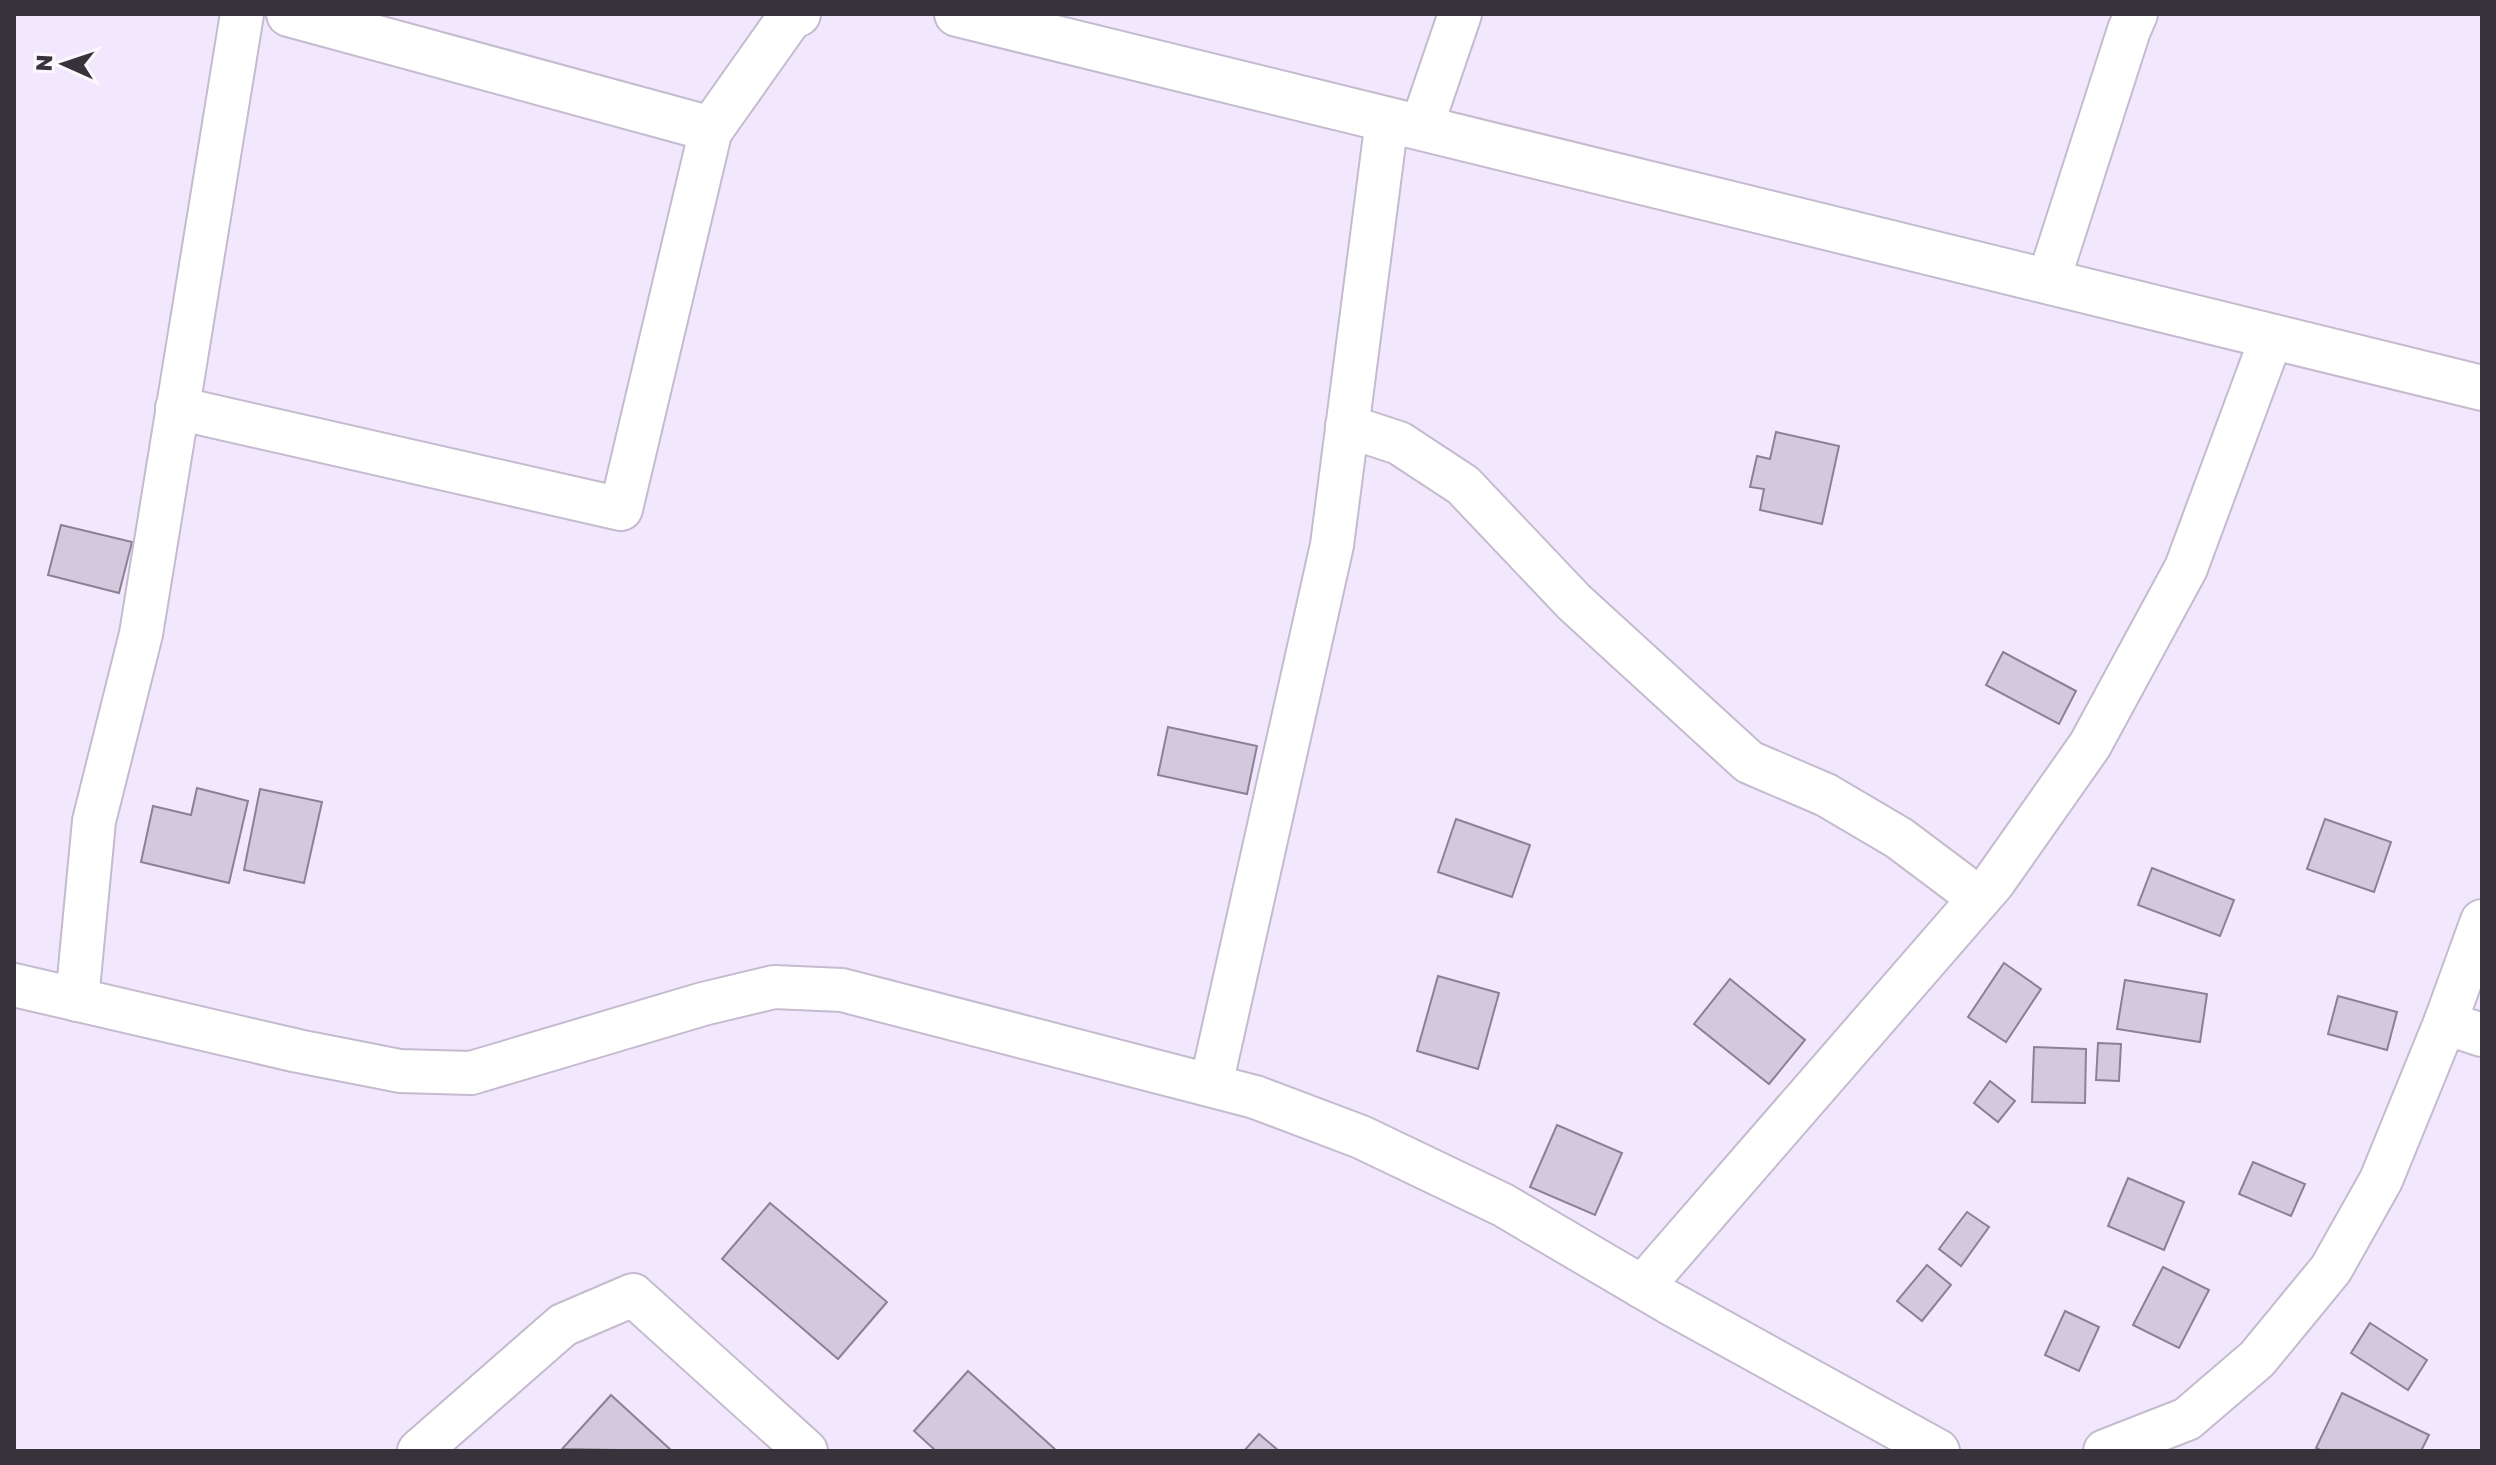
<svg xmlns="http://www.w3.org/2000/svg" width="2496" height="1465" font-family="'Golos Text',sans-serif">
<rect width="100%" height="100%" fill="#f2e8fd"/>
<g fill="#d3c9dd" stroke="#8b8194" stroke-width="2">
<polygon points="1776,432 1839,446 1822,524 1760,510 1764,489 1750,487 1757,456 1770,459"/>
<polygon points="61,525 132,542 119,593 48,575"/>
<polygon points="2003,652 2076,691 2059,724 1986,685"/>
<polygon points="1168,727 1257,746 1247,794 1158,775"/>
<polygon points="197,788 248,801 229,883 141,862 153,806 191,815"/>
<polygon points="260,789 322,802 304,883 244,870"/>
<polygon points="1456,819 1530,845 1512,897 1438,872"/>
<polygon points="2325,819 2391,842 2374,892 2307,869"/>
<polygon points="2152,868 2234,900 2220,936 2138,905"/>
<polygon points="2004,963 2041,989 2006,1042 1968,1017"/>
<polygon points="1438,976 1499,993 1478,1069 1417,1051"/>
<polygon points="1730,979 1805,1040 1769,1084 1694,1024"/>
<polygon points="2125,980 2207,994 2200,1042 2117,1029"/>
<polygon points="2338,996 2397,1012 2387,1050 2328,1034"/>
<polygon points="2098,1043 2121,1044 2119,1081 2096,1080"/>
<polygon points="2034,1047 2086,1049 2085,1103 2032,1102"/>
<polygon points="1990,1081 2015,1101 1998,1122 1974,1103"/>
<polygon points="1557,1125 1622,1153 1595,1215 1530,1187"/>
<polygon points="2253,1162 2305,1184 2291,1216 2239,1194"/>
<polygon points="2128,1178 2184,1202 2164,1250 2108,1226"/>
<polygon points="770,1203 887,1302 838,1359 722,1259"/>
<polygon points="1967,1212 1989,1227 1961,1266 1939,1249"/>
<polygon points="1927,1265 1951,1285 1922,1321 1897,1301"/>
<polygon points="2163,1267 2209,1290 2179,1348 2133,1325"/>
<polygon points="2065,1311 2099,1327 2079,1371 2045,1355"/>
<polygon points="2370,1323 2427,1360 2408,1390 2351,1353"/>
<polygon points="968,1371 1057,1451 936,1451 914,1431"/>
<polygon points="2342,1393 2429,1435 2421,1451 2323,1451 2316,1448"/>
<polygon points="611,1395 672,1451 562,1449"/>
<polygon points="1259,1434 1279,1451 1244,1451"/>
</g>
<g fill="none" stroke-linecap="round" stroke-linejoin="round">
<defs>
<g id="street">
<polyline points="1421,128 1460,14"/>
<polyline points="2048,282 2129,30 2136,14"/>
<polyline points="177,408 621,509 711,129"/>
<polyline points="1347,426 1399,443 1463,485 1574,602 1749,762 1826,795 1899,838 1979,898"/>
<polyline points="14,985 298,1051 400,1071 471,1073 703,1004 774,987 842,990 1255,1097 1361,1137 1503,1205 1668,1302 1938,1451"/>
<polyline points="77,1000 94,821 141,634 242,14"/>
<polyline points="2445,1023 2482,1035"/>
<polyline points="1211,1085 1332,545 1387,120"/>
<polyline points="1642,1287 1993,883 2090,745 2186,568 2272,336"/>
<polyline points="419,1451 563,1325 633,1295 806,1451"/>
<polyline points="2105,1451 2187,1419 2257,1359 2331,1269 2381,1180 2445,1023 2482,921"/>
</g>
<g id="secondary">
<polyline points="289,14 711,129 791,16 798,14"/>
<polyline points="957,14 2482,388"/>
</g>
</defs>
<use href="#street" stroke="#c4bbce" stroke-width="46"/>
<use href="#secondary" stroke="#c4bbce" stroke-width="48"/>
<use href="#street" stroke="#fff" stroke-width="42"/>
<use href="#secondary" stroke="#fff" stroke-width="44"/>
</g>
<rect width="2496" height="1465" fill="none" stroke="#37333b" stroke-width="32"/>
<g transform="translate(64 64) rotate(273)" stroke="#fbf9fe" stroke-width="6" paint-order="stroke">
<path d="M0-6L14 30L0 20L-14 30Z" fill="#37333b"/>
<text y="-12" font-size="22" font-weight="bold" text-anchor="middle" fill="#37333b">N</text>
</g>
</svg>
